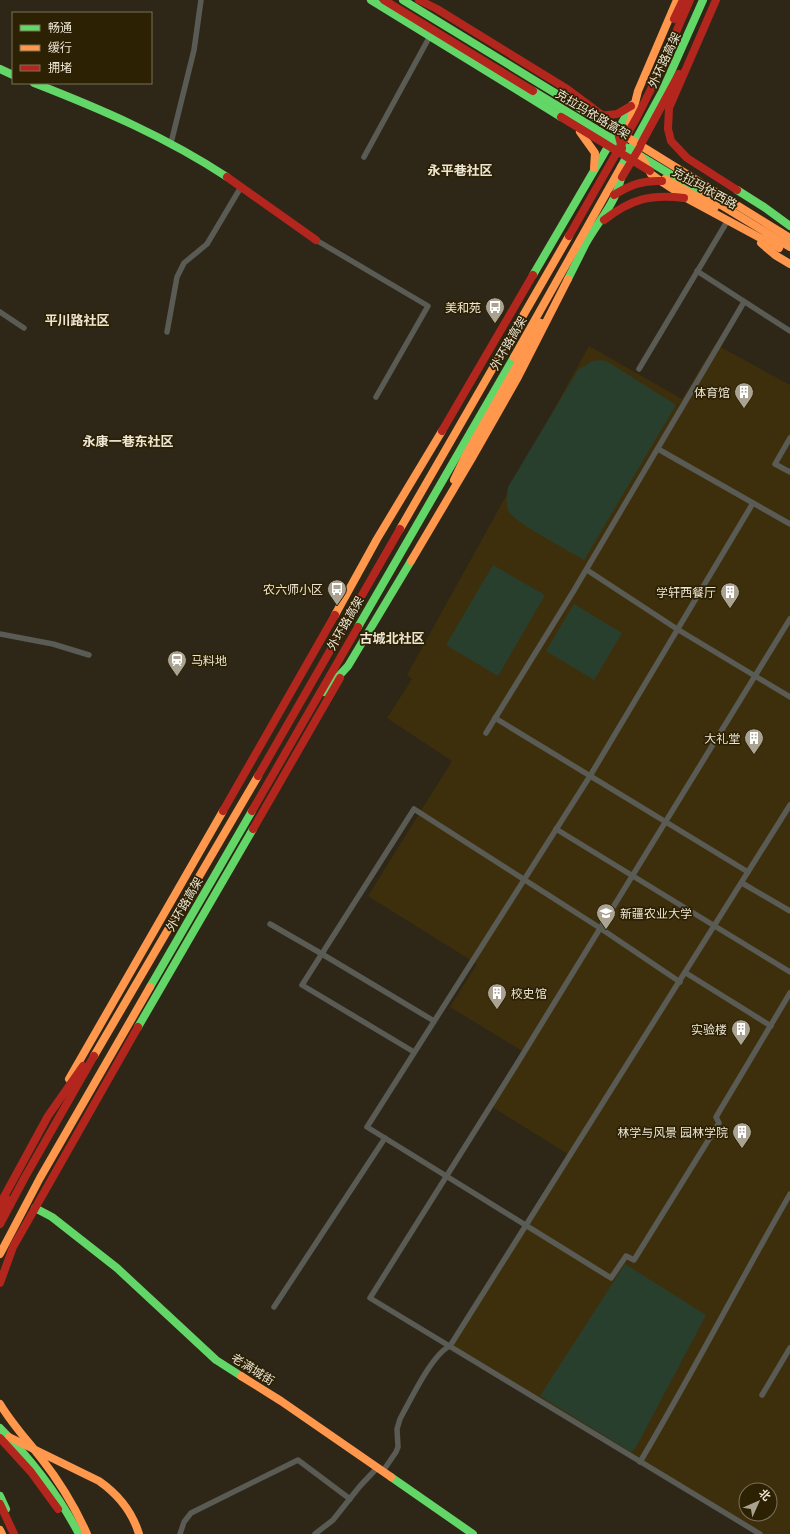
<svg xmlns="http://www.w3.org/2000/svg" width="790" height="1534" font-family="'Titillium Web','Noto Sans SC',sans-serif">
<rect width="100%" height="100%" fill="#2e2717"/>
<path fill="#3e2f0c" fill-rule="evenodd" d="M715,344l75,41v1149h-29l-311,-188 121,-190 -80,-50 33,-54 -74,-45 27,-43 -109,-68 84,-135 -65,-43 25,-39 -5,-4 182,-329 93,53zM746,1490h24v24h-24z"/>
<g fill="#293f2d">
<path d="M601,360l7,2 68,43 -92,155c-16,-10 -67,-36 -75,-48 -4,-7 -2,-17 -1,-25l70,-117 14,-9z"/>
<polygon points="493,565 545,595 498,676 446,645"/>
<polygon points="574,604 622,633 594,680 546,651"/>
<polygon points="625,1264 706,1315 636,1447 631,1452 540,1396"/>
</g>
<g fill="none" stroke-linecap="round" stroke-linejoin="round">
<g stroke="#595b54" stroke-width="5.5">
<polyline points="171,143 194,50 201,0"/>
<polyline points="364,157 430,36"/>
<polyline points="316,240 428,306 376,397"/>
<polyline points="697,271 790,331"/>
<polyline points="0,312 24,328"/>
<polyline points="167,332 177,277 184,263 207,244 241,187"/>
<polyline points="639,369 725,225"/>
<polyline points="790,438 775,464 790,472"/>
<polyline points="658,449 790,524"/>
<polyline points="753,503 590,776 367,1127 611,1278 626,1256 634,1260 719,1123 716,1117 790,993"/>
<polyline points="587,570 677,629 790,697"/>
<polyline points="0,634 53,644 89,655"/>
<polyline points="495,718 748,872"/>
<polyline points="486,733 573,592 744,302"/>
<polyline points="556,829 790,972"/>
<polyline points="742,883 790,911"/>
<polyline points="270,924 322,954 434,1021"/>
<polyline points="686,973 771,1026"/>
<polyline points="414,1052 302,985 414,809 600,928 680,982"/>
<polyline points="274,1307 385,1138"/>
<polyline points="762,1395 790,1348"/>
<path d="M640,1462c52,-88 99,-179 150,-268"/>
<path d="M383,1471l13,-19 2,-5 -1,-18 3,-10c10,-18 32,-65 50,-73l340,-541"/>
<polyline points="180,1534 184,1522 191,1513 298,1460 350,1499"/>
<polyline points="315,1534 333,1520 360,1486 378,1467"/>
<polyline points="760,1534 370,1298 515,1067 790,619"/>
</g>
<g stroke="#63d668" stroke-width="8">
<polyline points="371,0 561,117"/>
<polyline points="403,0 596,118"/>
<polyline points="0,69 13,75"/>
<path d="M34,83c67,26 132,54 193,94"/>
<polyline points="533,91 703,194"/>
<polyline points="618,130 632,105"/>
<polyline points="621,167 662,92 703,0"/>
<polyline points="737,190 764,207 790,226"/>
<polyline points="533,275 616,133"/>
<path d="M568,279c6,-12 12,-24 18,-36 16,-28 32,-41 37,-75"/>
<polyline points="358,627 514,357"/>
<polyline points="324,692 348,666 411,561"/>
<polyline points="150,987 252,811"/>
<polyline points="138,1027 253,829"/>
<polyline points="35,1208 52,1217 117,1268 216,1360 241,1376"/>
<path d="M0,1428c32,32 58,66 79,106"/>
<polyline points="391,1477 473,1534"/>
<polyline points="0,1496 6,1509"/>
</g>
<g stroke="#ff974d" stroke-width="8">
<polyline points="630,123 638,91 677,0"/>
<polyline points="580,132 595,153 594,168"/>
<polyline points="630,139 790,238"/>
<polyline points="641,157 651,174 662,182 688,199 779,248"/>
<polyline points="665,179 715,207"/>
<polyline points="703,194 790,247"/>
<polyline points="761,243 775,255 790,264"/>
<polyline points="514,357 621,167"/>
<polyline points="454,480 466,455 541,323"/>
<polyline points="400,529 569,236"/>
<polyline points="411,561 472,458 518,377 568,279"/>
<polyline points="335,615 377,539 442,431"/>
<polyline points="94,1056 258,776"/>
<polyline points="69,1079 223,811"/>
<polyline points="0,1254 40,1178 150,987"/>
<polyline points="241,1376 281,1401 391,1477"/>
<path d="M0,1404c12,20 27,36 41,54 18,23 34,49 46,76"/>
<path d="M9,1437l90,44c20,14 33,30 40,53"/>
<polyline points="0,1530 2,1534"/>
</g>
<g stroke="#b3261e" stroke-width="8">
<polyline points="384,0 533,91"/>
<polyline points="419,0 437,9 567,89 606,118 618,133 622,148"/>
<polyline points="716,0 669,108 668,129 671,141 687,158 737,190"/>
<polyline points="674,19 683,0"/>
<polyline points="599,116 617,114 631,106"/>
<polyline points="561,117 650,171"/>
<polyline points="641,144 679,74"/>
<polyline points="227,177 316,240"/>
<polyline points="622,177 640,147"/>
<path d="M614,195c16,-10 29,-15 48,-14"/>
<path d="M604,220c27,-21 46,-26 80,-22"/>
<polyline points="569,236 637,117 654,83 690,0"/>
<polyline points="442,431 533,275"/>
<polyline points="258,776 400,529"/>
<polyline points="223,811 335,615"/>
<polyline points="252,811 358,627"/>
<polyline points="253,829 340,678"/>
<polyline points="0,1204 48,1116 83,1066"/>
<polyline points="0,1213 7,1199"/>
<polyline points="0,1224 25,1177 94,1056"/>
<polyline points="0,1283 13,1247 138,1027"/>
<polyline points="0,1438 31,1472 58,1509"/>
<polyline points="0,1504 14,1534"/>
</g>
</g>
<defs>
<symbol id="bus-pin" viewBox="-11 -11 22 30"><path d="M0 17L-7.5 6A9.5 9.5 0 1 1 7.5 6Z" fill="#aaa392" stroke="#2d2104"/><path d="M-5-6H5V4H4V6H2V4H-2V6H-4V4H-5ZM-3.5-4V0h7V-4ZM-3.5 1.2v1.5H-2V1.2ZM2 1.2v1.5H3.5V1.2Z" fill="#fff"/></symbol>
<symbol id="building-pin" viewBox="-11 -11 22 30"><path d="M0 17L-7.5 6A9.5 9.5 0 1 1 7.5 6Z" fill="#aaa392" stroke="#2d2104"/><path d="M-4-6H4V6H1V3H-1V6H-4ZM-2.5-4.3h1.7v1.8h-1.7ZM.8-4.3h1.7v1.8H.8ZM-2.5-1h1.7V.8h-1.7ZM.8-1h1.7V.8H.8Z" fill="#fff"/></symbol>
<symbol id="station-pin" viewBox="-11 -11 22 30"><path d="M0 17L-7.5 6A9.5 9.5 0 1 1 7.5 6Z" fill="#aaa392" stroke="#2d2104"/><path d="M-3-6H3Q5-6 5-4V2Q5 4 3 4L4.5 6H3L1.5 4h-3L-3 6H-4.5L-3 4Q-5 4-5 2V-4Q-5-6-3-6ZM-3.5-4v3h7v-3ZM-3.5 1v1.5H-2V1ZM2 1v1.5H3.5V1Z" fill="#fff"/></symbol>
<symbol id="university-pin" viewBox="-11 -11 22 30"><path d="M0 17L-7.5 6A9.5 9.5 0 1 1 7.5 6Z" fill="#aaa392" stroke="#2d2104"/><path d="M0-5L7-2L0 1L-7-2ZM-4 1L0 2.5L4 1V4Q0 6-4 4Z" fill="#fff"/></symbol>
</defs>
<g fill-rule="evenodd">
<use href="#bus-pin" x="484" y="296" width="22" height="30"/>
<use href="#building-pin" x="733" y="381" width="22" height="30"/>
<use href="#bus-pin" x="326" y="578" width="22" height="30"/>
<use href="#building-pin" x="719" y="581" width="22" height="30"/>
<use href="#station-pin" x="166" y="649" width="22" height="30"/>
<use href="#building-pin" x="743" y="727" width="22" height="30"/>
<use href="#university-pin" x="595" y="902" width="22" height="30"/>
<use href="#building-pin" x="486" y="982" width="22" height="30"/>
<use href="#building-pin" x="730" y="1018" width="22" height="30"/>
<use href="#building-pin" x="731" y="1121" width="22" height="30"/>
</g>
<g text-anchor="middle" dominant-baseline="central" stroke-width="3.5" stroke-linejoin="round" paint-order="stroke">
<g font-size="12" fill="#ede6d5" stroke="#2d2104">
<text transform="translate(664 60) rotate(-65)">外环路高架</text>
<text transform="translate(593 114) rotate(31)">克拉玛依路高架</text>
<text transform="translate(705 188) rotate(29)">克拉玛依西路</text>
<text transform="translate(508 343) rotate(-60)">外环路高架</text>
<text transform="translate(345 623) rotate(-60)">外环路高架</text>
<text transform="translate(184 904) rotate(-60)">外环路高架</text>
<text transform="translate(253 1369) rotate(32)">老满城街</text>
</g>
<g font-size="12" fill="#ede6d5" stroke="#2d2104" text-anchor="end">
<text x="481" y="307">美和苑</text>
<text x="730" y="392">体育馆</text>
<text x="323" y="589">农六师小区</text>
<text x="716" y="592">学轩西餐厅</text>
<text x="191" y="660" text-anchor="start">马料地</text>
<text x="740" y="738">大礼堂</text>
<text x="620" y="913" text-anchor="start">新疆农业大学</text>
<text x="511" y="993" text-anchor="start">校史馆</text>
<text x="727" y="1029">实验楼</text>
<text x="728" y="1132">林学与风景 园林学院</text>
</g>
<g font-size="13" font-weight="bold" fill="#ede6d5" stroke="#2d2104">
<text x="460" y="170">永平巷社区</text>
<text x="77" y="320">平川路社区</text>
<text x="128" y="441">永康一巷东社区</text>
<text x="392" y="638">古城北社区</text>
</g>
</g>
<rect x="12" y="12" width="140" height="72" fill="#2d2104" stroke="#7a7058"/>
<rect x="20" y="25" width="20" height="6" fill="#63d668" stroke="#7a7058"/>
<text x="48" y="32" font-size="12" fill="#ede6d5">畅通</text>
<rect x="20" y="45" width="20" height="6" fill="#ff974d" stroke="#7a7058"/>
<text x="48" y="52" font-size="12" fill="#ede6d5">缓行</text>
<rect x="20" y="65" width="20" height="6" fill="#b3261e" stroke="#7a7058"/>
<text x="48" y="72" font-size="12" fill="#ede6d5">拥堵</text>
<g transform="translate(758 1502) rotate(45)"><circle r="19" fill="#2d2104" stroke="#7a7058"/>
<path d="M0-3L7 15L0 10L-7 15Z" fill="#aaa392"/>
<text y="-6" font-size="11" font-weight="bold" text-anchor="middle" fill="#ede6d5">北</text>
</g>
</svg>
